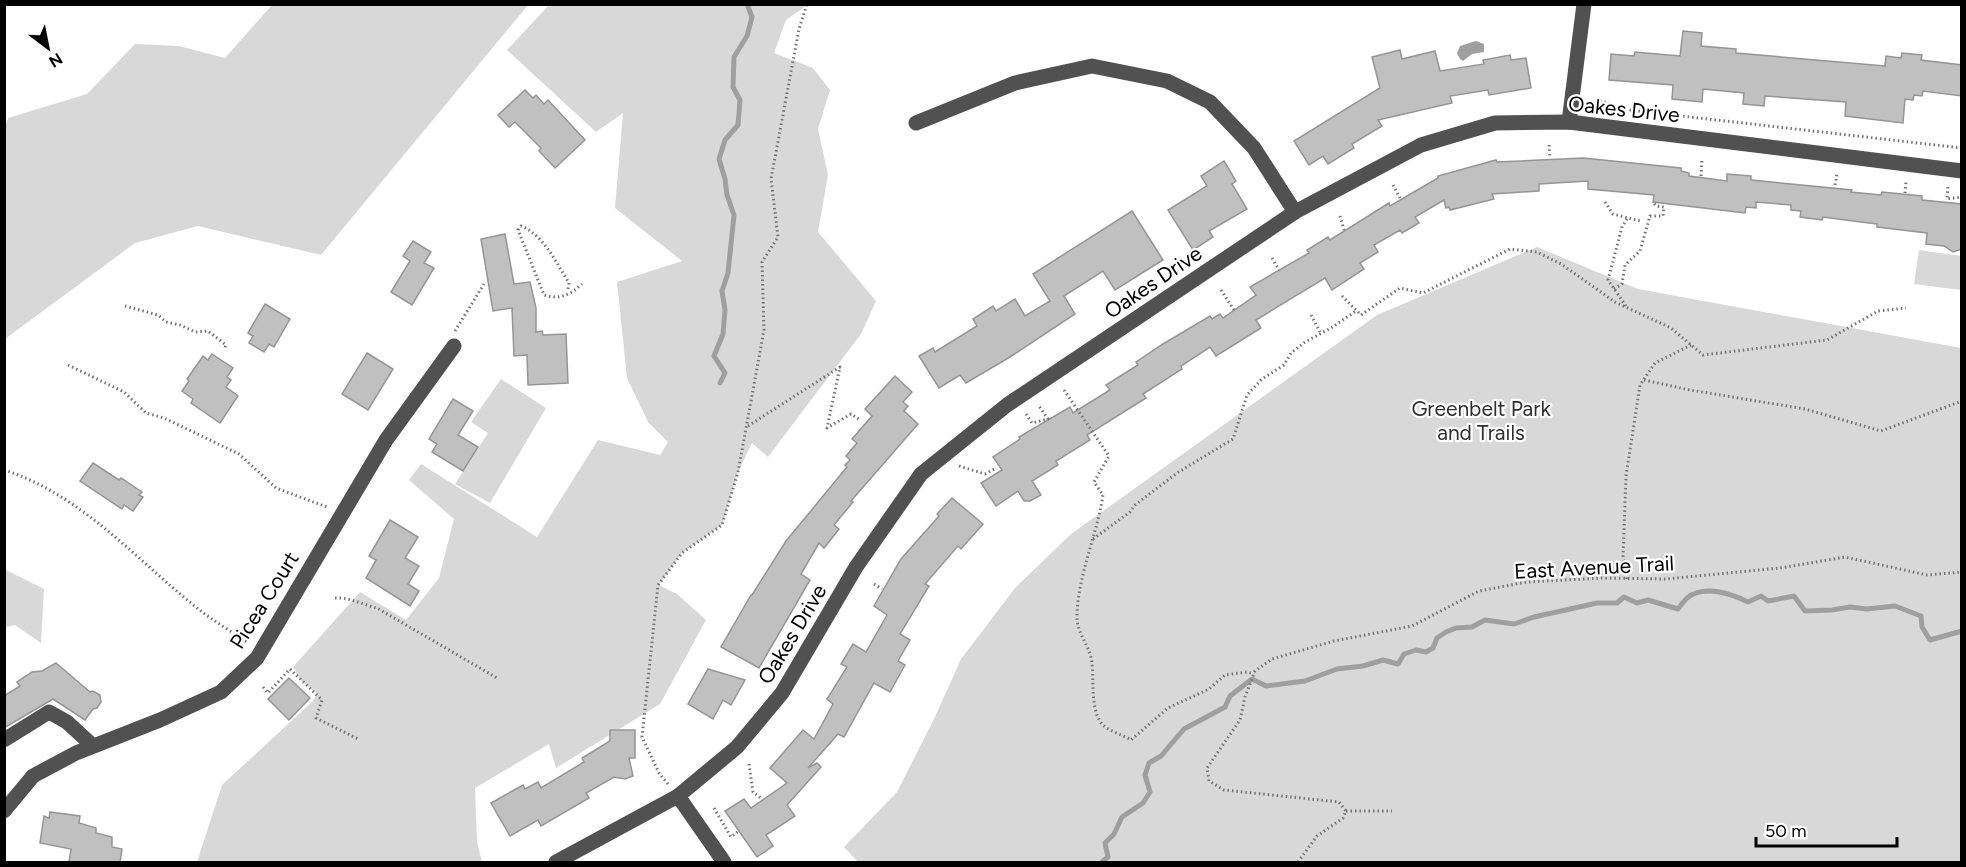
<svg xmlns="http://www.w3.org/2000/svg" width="1966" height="867" font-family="Figtree,sans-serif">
<rect width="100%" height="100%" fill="#fff"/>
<g fill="#d8d8d8">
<polygon points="272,5 528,5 321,255 198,226 135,243 5,339 4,130 8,118 87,94 135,44 179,46 225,58"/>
<polygon points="549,5 807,5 786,20 774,53 813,68 830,90 818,129 828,175 818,232 876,301 861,334 768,457 752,443 738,472 722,525 682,553 659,585 677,594 706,620 660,704 556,768 549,744 475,788 477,842 482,862 197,862 222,785 313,701 317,693 301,681 293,667 360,592 406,620 439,578 454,519 409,480 421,464 537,537 598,440 660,455 668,442 648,422 627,378 617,282 682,261 615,208 623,113 596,132 507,50"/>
<polygon points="1537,247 1638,289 1961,348 1961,862 858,862 844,847 897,792 934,719 961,659 1015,588 1071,534 1377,315"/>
<polygon points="1919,250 1961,256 1961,290 1914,284"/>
<polygon points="501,379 546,408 490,503 455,484 488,433 471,422"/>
<polygon points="4,569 44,589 41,643 15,625 5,627"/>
</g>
<polygon fill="#9f9f9f" points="1476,41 1484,44 1484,52 1472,54 1463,61 1460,59 1457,53 1460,46"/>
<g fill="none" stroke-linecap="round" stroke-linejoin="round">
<g stroke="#9f9f9f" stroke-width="5">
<polyline points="720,383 725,373 714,356 723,334 725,310 722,291 728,273 734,215 727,195 725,179 719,159 725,140 738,125 740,100 733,87 734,57 747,36 752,17 747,4"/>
<path d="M1102,862l6,-5 -3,-14 9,-9 8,-17 21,-14 7,-11 -5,-17 4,-12 12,-7 23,-27 41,-22 5,-11 22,-17 14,7 39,-5 32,-12 26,-3 20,-6 15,4 6,-10 12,-4 10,2 7,-4 4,-10 9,-6 10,-4 16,-1 13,-7 29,4 20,-7 63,-14h20l7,-6 13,6 11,-3 30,9c3,-4 6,-8 9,-11 17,-14 45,-4 61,4l13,-6 7,5 26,-5 11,15 27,-1 18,-3 17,2 28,-3 26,10 1,11 8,13 32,-9"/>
</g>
</g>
<g fill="#c0c0c0" stroke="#959595" stroke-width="1.5">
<polygon points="1683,31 1702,33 1701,46 1736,49 1736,53 1885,66 1886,56 1901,58 1902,53 1922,55 1921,60 1962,65 1962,96 1923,91 1922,96 1914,95 1913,100 1905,99 1903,123 1845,116 1846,102 1765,96 1764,106 1743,104 1744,93 1703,89 1702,102 1672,99 1673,85 1609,80 1611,54 1634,56 1635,52 1680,56"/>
<polygon points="1400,50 1402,59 1435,51 1440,71 1484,64 1483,60 1510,55 1511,60 1526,58 1531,88 1489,95 1488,90 1450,96 1452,103 1378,120 1382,126 1352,144 1354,148 1328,164 1323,156 1309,165 1294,141 1380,88 1372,57"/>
<polygon points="525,90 533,98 536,95 544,104 548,100 585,140 555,168 539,151 541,148 515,122 509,127 498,115"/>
<polygon points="1583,158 1681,168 1681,171 1689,173 1689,176 1727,181 1727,174 1751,176 1751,180 1852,190 1851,192 1881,195 1882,192 1922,196 1922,200 1962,204 1962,249 1953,252 1944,246 1926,244 1927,233 1877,227 1877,224 1861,222 1823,217 1822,220 1800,217 1801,211 1791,210 1791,205 1756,202 1756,208 1746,207 1745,213 1653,202 1654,195 1588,189 1588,181 1539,184 1539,191 1492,194 1494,199 1450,210 1449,207 1446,208 1444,200 1415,217 1419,223 1402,233 1400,230 1374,245 1378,252 1360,263 1364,269 1332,290 1325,278 1256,320 1261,328 1216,356 1210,347 1181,366 1182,369 1143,394 1146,398 1087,435 1090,440 1056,461 1058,465 1032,481 1041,495 1030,501 1024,501 1018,491 996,506 981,483 1002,470 993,457 1020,439 1019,437 1070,407 1073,413 1110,390 1106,385 1138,365 1136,362 1163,344 1210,316 1212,319 1220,314 1223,318 1256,295 1250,287 1309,253 1307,250 1328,237 1330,240 1389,203 1390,206 1438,178 1438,176 1496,160 1497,162"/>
<polygon points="1224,161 1236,181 1232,184 1247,209 1209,231 1213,237 1193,250 1168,210 1207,186 1201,176"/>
<polygon points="1132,211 1163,260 1115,290 1103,271 1064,296 1075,314 1010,357 966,383 960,375 939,388 919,356 933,348 935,352 977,326 973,319 993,306 996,311 1015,299 1025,316 1050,301 1033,274"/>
<polygon points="505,234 514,284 530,282 536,308 536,332 542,331 543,335 566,334 568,383 528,385 527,355 514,356 512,308 493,311 481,239"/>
<polygon points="413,241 431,252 424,263 434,268 412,305 391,292 410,261 403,256"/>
<polygon points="265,304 290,319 274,347 269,344 264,352 249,343 253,336 248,333"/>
<polygon points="367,353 393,369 368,410 342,394"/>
<polygon points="212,354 233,368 227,377 231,380 226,387 238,396 220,423 191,403 193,399 182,391 189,381 187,379 203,356 208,360"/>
<polygon points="895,376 912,392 903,402 908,406 904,411 918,424 851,501 853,502 834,525 839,529 824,548 819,543 801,574 810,580 759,668 721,647 751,595 752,595 786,541 847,467 845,465 850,460 846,456 857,443 852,439 872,416 865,409"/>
<polygon points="453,399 473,411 458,435 478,447 463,471 432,452 437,444 429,439"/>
<polygon points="93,463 119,480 121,478 142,492 139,495 143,497 133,511 124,505 122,509 80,481"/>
<polygon points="952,498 983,524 961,549 958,546 925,584 929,586 900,634 910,640 898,661 905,665 890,692 874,683 844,737 838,734 808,768 817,763 821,767 787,805 795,816 766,835 773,846 757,857 725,811 744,799 751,808 787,783 770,768 803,730 814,739 833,704 827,699 847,667 841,664 853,644 866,652 887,615 874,606 901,559 939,516 937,514"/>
<polygon points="390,520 418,537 405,558 419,566 408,584 419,591 410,606 366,578 376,560 369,556"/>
<polygon points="56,663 90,692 93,691 100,695 101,702 97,708 93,709 85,720 53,699 4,728 4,696 20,686 17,682 32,672 42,671"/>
<polygon points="708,669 745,680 731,705 723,700 713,719 688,704"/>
<polygon points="289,678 310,698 289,720 268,699"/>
<polygon points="610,730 635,730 635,758 629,758 633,776 625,779 614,777 586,793 589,798 541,826 538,820 510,836 491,803 523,785 525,789 538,782 541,788 584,762 582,758 610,741"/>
<polygon points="50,812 80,816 79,823 96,828 96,833 112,837 112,847 122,849 120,862 69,862 71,849 40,843 44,816 49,818"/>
</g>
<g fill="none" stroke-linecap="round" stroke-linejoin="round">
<g stroke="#737373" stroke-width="3" stroke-dasharray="1.5 3" stroke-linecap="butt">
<polyline points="1600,100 1620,109 1962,148"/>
<polyline points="1549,145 1550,158"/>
<polyline points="1701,176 1702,159"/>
<polyline points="1393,185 1400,198"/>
<polyline points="1835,185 1837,174"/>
<polyline points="1948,187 1947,199 1962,197"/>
<polyline points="1905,193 1906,181"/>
<polyline points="1605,202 1613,214 1640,221"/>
<polyline points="1340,216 1344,230"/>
<polyline points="1272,258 1279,270"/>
<path d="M568,289l1,-6c-12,-19 -26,-49 -48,-57l-3,4 26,65c16,5 26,0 38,-11"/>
<polyline points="1614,289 1622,284 1625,265 1640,251 1650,216 1663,216 1664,207 1656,206 1653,202"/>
<polyline points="1221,290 1234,310"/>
<polyline points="1342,296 1361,315 1400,288 1423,293 1510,249 1537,252 1561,264 1615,302 1671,328 1703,355 1827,340 1878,311 1906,308"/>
<polyline points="125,306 158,315 166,322 180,325 195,332 208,331 226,345 224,350"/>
<polyline points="1626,306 1608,280 1622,227 1627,219"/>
<polyline points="1311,315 1320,332"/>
<polyline points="455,331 484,284"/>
<polyline points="68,365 124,392 146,413 164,418 239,454 276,488 327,507"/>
<polyline points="1644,380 1690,390 1805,409 1881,431 1962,401"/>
<path d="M1064,390l45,66 -15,26 9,13c-6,40 -25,80 -26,120 -1,18 13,30 15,48 2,17 -2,49 11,62 6,6 20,10 28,15l37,-32 41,-19 16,-14 22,-3 7,2"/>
<polyline points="1026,414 1032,423 1048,419 1039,406"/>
<polyline points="748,426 840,367 827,428 851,414 860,420"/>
<polyline points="959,466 985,474 996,468"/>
<path d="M4,470c79,25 134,92 197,141 14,11 31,21 46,31"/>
<polyline points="1093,539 1130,512 1135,505 1177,473 1233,439 1247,395 1262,379 1284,365 1291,353 1305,342 1331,328 1356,311"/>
<polyline points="1627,579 1623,557 1626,476 1640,385 1655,363 1691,345"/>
<polyline points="874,584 882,589"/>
<path d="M335,598c15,-1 28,7 42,10l120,70"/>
<polyline points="263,687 268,693 290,669 322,700 316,718 358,739"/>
<polyline points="749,764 753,792 762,799"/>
<polyline points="668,784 659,773 642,737 658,585 682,553 722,525 738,472 764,330 762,262 778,237 771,179 799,29 807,4"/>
<polyline points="714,808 731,837 739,831"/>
<polyline points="1346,811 1392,811"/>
<polyline points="1298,862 1317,836 1343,818 1346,811 1339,802 1224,790 1209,781 1207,768 1240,720 1245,697 1255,671 1272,659 1334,641 1412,626 1479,591 1527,582 1603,578 1666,579 1780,568 1845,557 1927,575 1962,572"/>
</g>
<g stroke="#515151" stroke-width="15">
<polyline points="1569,122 1584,4"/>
<polyline points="916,123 1015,83 1092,66 1167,81 1210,102 1254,148 1295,212"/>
<polyline points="4,740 49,712 67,722 93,746"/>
<polyline points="678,796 724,862"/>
<polyline points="4,811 33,776 76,753 160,720 221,692 257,658 386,440 454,346"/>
<polyline points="556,862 678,796 737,747 782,693 856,567 921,474 1007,405 1295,212 1421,145 1495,123 1569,122 1962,171"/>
</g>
</g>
<g text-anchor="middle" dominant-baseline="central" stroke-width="4.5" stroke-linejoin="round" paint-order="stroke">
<g font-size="21" fill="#000" stroke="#fff">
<text transform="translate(1624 109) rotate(6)">Oakes Drive</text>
<text transform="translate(1153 282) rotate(-34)">Oakes Drive</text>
<text transform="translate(1594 567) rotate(-3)">East Avenue Trail</text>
<text transform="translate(264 600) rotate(-58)">Picea Court</text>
<text transform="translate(792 634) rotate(-59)">Oakes Drive</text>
</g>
<g font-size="21" fill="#2f2f2f" stroke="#fff">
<text x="1481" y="408">Greenbelt Park<tspan x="1481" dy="24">and Trails</tspan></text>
</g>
</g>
<rect width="1966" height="867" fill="none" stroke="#000000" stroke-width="12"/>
<g transform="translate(48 48) rotate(148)" stroke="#ffffff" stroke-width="4.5" paint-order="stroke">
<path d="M0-4.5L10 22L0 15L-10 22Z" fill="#000000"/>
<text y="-9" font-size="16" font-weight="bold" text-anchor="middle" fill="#000000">N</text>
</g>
<path d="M1756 837v9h141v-9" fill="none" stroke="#000000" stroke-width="3"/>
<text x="1765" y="837" font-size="18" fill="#000000" stroke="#ffffff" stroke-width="4.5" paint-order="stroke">50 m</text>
</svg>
